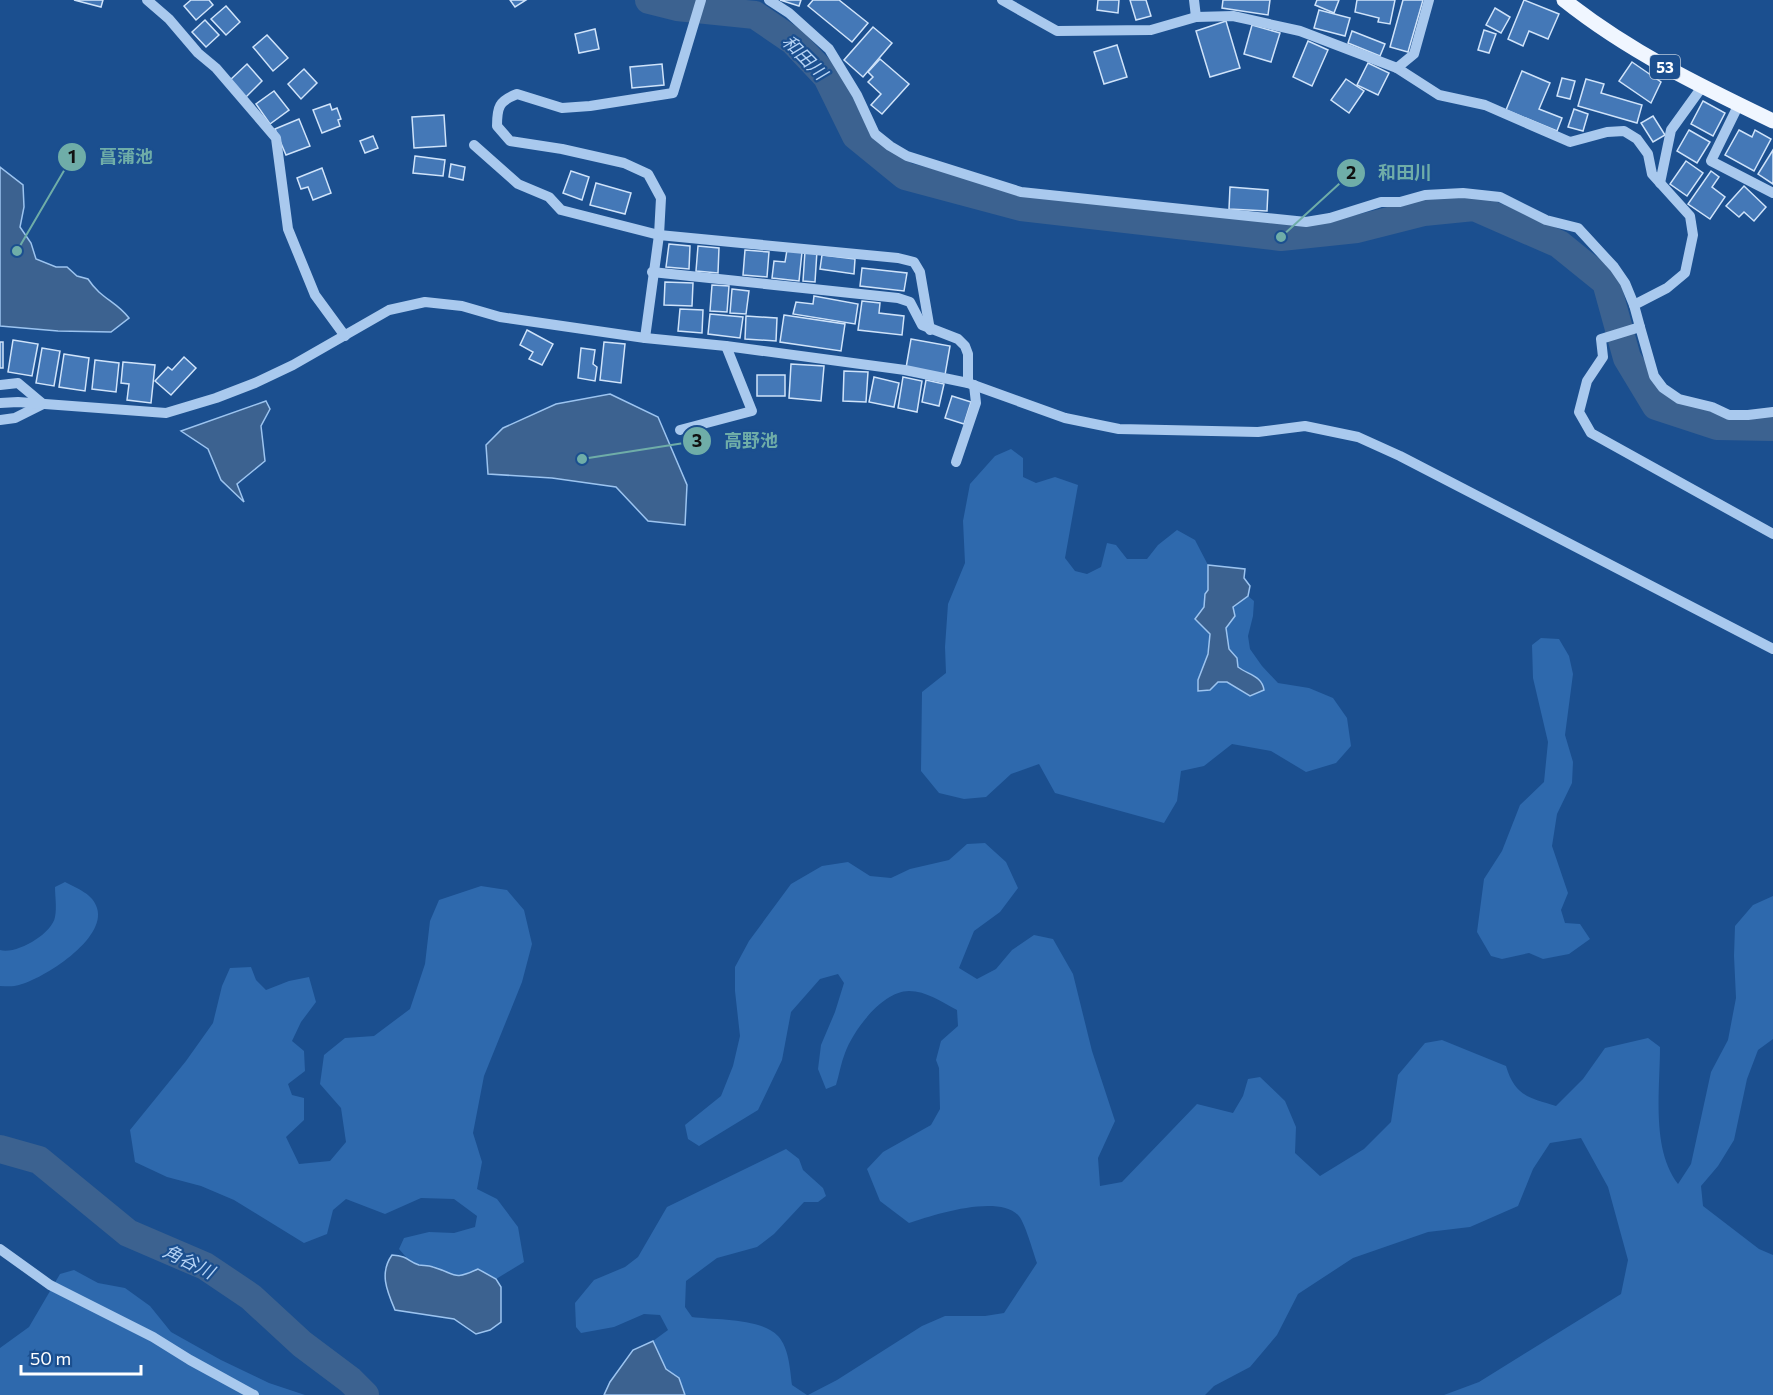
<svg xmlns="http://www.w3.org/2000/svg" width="1773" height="1395" font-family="Commissioner,'Noto Sans JP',sans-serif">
<rect width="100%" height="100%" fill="#1b4f8f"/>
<g fill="#2e69ad">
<path d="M1011,449l12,9v19l13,6 19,-6 23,8 -13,73 10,13 12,3 14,-7 6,-24 9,2 11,14h20l11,-14 19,-15 18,10 13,25v25l-3,5c-1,13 3,25 4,38 2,16 -5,32 -11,47l29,2 22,14 6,-20 -17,-9 -1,-9 -8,-9 -3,-21 6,-21 16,-11 6,5 -1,15 -5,20 2,13 12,17 16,17 31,5 24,10 14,20 4,28 -15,17 -30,9 -35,-21 -39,-7 -28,22 -23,5 -4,30 -13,22 -109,-30 -16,-29 -28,10 -25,23 -22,2 -25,-6 -18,-22 1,-79 24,-19 -1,-26 3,-43 17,-41 -2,-42 7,-37 25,-28z"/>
<polygon points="1541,638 1559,639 1569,656 1573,674 1565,735 1573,762 1572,783 1557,814 1552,846 1568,893 1561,910 1565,923 1580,924 1590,939 1569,954 1543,959 1529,953 1502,959 1491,956 1477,932 1484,879 1502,851 1520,805 1544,782 1548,742 1533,678 1532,645"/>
<path d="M985,843l21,19 12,26 -18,24 -26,19 -15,37 18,11 19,-10 16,-19 22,-15 19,4 20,35 19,77 23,70 -17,37 2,28 22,-4 75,-78 36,9 10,-17 5,-17 12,-2 25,24 11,26 -1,26 25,23 44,-27 27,-27 7,-47 27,-32 17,-3 64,26c9,30 23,32 50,40l27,-27 22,-31 43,-10 12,9c0,43 -9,102 18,137l13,-20 20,-92 17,-32 8,-42 -2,-42 1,-30 18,-21 20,-9v143l-15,11 -11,29 -13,61 -16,26 -17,20 2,20 56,43 14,6v140h-329l35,-13 142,-88 7,-34 -20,-73 -27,-49 -31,5 -17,26 -15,37 -48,21 -42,5 -75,26 -55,36 -21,41 -27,32 -36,19 -9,9h-397l29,-15 85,-54 23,-10h40l19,-3 33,-50c-4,-11 -12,-41 -19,-48 -21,-21 -85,0 -109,8l-29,-22 -13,-32 16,-17 48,-27 9,-16 -1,-41 -3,-8 5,-19 17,-15 -1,-16c-15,-8 -31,-19 -48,-19 -27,0 -56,40 -64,62 -4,10 -6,22 -9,32l-10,4 -8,-20 3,-24 14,-33 9,-29 -6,-9 -18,5 -29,33 -9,48 -24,50 -59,36 -11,-7 -3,-14 36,-29 12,-30 7,-30 -5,-45v-24l14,-26 42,-57 31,-18 26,-4 22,14 21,2 19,-9 39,-9 18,-16z"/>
<path d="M65,882c13,7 28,12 32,26 10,31 -54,71 -78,77 -6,2 -13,1 -19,1v-36c16,5 52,-16 55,-33 2,-9 0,-21 0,-30z"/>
<path d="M481,886l26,4 17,20 8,34 -10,38 -38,94 -11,57 9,29 -5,27 20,10 21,28 6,35 -28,17 -18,-10c-28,13 -22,4 -46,-3 -4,-1 -10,0 -15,-1 -7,-3 -13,-10 -18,-16l5,-11 25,-6 25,1 21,-6 2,-11 -23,-17 -33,-1 -36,16 -39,-15 -13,11 -6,24 -23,9 -70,-43 -33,-14 -34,-9 -32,-15 -5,-32 56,-69 27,-38 9,-37 8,-18 21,-1 5,13 10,10 23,-9 20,-4 7,25 -15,20 -9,19 12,10 1,20 -17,13 4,11 12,3v22l-18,17 13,27 31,-3 16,-19 -5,-34 -21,-24 4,-29 21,-17 29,-2 36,-27 15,-45 5,-43 9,-21z"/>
<path d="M786,1149l13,10 4,11 20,18 3,8 -8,6h-14l-30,32 -17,13 -40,11 -31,23 -1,26 7,10c23,3 69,1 86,19 11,12 12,33 14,49l15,10h-122l-6,-17 -13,-9 -13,-28 15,-11 -8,-15 -16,-1 -30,13 -33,6 -5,-6 -1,-24 19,-23 31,-13 13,-10 29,-50z"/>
<polygon points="74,1270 98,1283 125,1288 150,1306 171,1332 221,1360 269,1383 305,1395 0,1395 0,1348 29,1327 60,1274"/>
</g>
<g fill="#3c6290" stroke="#9cc4f0" stroke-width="1.5">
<path d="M0,167l23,18 1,22 -4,20 11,16 5,16 20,8h11l10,9 11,3c13,20 28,22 41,39l-18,14 -53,-1 -58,-5z"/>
<polygon points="610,394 658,417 687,485 685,525 648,521 616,487 552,478 488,474 486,445 503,428 556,404"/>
<polygon points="266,401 270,409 261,426 265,461 237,484 244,502 221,480 208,449 181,431"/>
<path d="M1208,565l37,4 -1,9 6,8 -2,10 -15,11 2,9 -9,12 3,21 8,9 1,9c11,8 24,9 26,23l-14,6 -23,-14h-9l-8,8 -12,1v-11l10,-26 2,-20 -15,-15 9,-12 1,-13 3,-4z"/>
<path d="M392,1255c17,1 15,6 27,10 4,1 9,0 14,2 24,7 19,14 45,2l18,10 5,8v35l-11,8 -14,4 -22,-15 -59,-9c-8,-19 -16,-37 -3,-55z"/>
<polygon points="653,1341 666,1369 679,1378 685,1395 604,1395 610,1382 633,1350"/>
</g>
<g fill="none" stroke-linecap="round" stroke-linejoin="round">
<g stroke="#3c6290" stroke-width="28">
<polyline points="649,0 677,7 755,15 793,41 827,77 856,136 905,176 1021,207 1281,237 1357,229 1424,212 1474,207 1559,244 1606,282 1627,358 1656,406 1717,426 1773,427"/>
<polyline points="0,1149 39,1160 128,1233 205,1266 251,1297 302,1344 350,1380 365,1395"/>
</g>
</g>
<g fill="#4478b7" stroke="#cfe3fa" stroke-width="1.5">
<polygon points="74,0 103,0 101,7"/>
<polygon points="191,0 209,0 213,5 196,20 184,6"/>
<polygon points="510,0 526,0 515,7"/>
<polygon points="780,0 801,0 799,6"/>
<polygon points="813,0 839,0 868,23 852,42 808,6"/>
<polygon points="1098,0 1119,0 1118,13 1097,10"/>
<polygon points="1130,0 1146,0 1151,16 1136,20"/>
<polygon points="1223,0 1270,0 1268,15 1222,8"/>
<polygon points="1317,0 1339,0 1334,13 1315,5"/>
<polygon points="1357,0 1395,0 1390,24 1378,22 1379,18 1355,12"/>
<polygon points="1403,0 1423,0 1408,52 1390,47"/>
<polygon points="1524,0 1559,14 1548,39 1529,31 1523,46 1508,39"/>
<polygon points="226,6 240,22 226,35 211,19"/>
<polygon points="1495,8 1510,17 1501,33 1486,25"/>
<polygon points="1319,10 1350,18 1345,36 1314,28"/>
<polygon points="205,20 219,35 206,47 192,32"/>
<polygon points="1226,21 1240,68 1210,77 1196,31"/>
<polygon points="1252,25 1280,33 1271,62 1244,54"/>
<polygon points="873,27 892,43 863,77 844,60"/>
<polygon points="595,29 599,49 579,53 575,34"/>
<polygon points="1484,30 1496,34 1489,53 1478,50"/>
<polygon points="1352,31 1385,44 1380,56 1348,43"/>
<polygon points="267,35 288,58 273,71 253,47"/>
<polygon points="1308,41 1328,50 1312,86 1293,77"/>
<polygon points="1117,45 1127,77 1104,84 1094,52"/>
<polygon points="880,59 909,84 882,114 871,105 881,94 868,82 873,77 868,72"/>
<polygon points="1632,62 1661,82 1651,103 1619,81"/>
<polygon points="1368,63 1389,73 1378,95 1357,85"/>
<polygon points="247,64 262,81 245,98 229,81"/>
<polygon points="662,64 664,85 632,88 630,67"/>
<polygon points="304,69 317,83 301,99 288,84"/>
<polygon points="1522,71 1550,83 1539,109 1562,118 1557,131 1506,110"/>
<polygon points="1562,78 1575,81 1570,99 1557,96"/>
<polygon points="1346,79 1364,91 1349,113 1331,100"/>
<polygon points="1586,79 1604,84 1601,93 1642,105 1637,123 1578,106"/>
<polygon points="274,91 289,110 270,124 256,104"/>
<polygon points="1703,101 1725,113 1713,136 1691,124"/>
<polygon points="330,104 332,110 337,108 341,119 338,120 340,126 322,133 313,110"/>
<polygon points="1574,109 1588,114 1583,131 1568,127"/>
<polygon points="444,115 446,146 414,148 412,117"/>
<polygon points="1653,116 1665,135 1653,142 1641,123"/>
<polygon points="299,119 310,146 286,155 275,129"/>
<polygon points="1689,130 1710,142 1697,163 1677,151"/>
<polygon points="1739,130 1752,137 1755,130 1771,139 1754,171 1725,155"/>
<polygon points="373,136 378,148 365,153 360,141"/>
<polygon points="1773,150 1773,184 1758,174"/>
<polygon points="415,156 445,160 443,176 413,173"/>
<polygon points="1686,161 1703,173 1687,196 1670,184"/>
<polygon points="451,164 465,167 463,180 449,177"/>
<polygon points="322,168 331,193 313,200 308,187 301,189 297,178"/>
<polygon points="571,171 589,177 582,200 563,193"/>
<polygon points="1711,171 1719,177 1712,187 1725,197 1710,219 1688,204"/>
<polygon points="596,183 631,193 625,214 590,205"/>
<polygon points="1744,186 1766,207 1754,221 1744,212 1739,217 1726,206"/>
<polygon points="1230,187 1268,190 1267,211 1229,209"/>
<polygon points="669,244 690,246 689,269 666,267"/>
<polygon points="698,246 719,248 718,273 696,271"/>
<polygon points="745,250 769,252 767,277 743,275"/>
<polygon points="787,250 802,252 799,281 772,278 774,261 785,262"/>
<polygon points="805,251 817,251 815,282 803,281"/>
<polygon points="822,255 855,259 854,274 820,269"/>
<polygon points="862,268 907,273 904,291 860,286"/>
<polygon points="665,282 693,283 692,306 664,305"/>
<polygon points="712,285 729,286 727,312 710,311"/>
<polygon points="732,289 749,291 746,314 730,313"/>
<polygon points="814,296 858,304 855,324 793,314 796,302 813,304"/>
<polygon points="862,301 880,303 879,313 904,316 902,335 858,330"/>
<polygon points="680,309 703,310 702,333 678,331"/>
<polygon points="710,314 743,317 740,338 708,334"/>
<polygon points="784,315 845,324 841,351 780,342"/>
<polygon points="746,316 777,318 776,341 745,339"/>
<polygon points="527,330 553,344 542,365 529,359 533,352 520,345"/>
<polygon points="911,339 950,346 945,375 906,368"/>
<polygon points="13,340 38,344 32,376 8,372"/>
<rect x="0" y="342" width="3" height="26"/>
<polygon points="604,342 625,344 621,383 600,380"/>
<polygon points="42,348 60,351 54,386 36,383"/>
<polygon points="581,348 595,350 593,364 597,367 595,381 578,378"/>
<polygon points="64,354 89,358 85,391 59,387"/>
<polygon points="184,357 196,368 171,395 155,381 168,367 172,370"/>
<polygon points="95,360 119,363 116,392 92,389"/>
<polygon points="123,362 155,365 151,403 127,400 129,384 121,383"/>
<polygon points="791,364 824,366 821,401 789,398"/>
<polygon points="844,371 868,372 866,402 843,401"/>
<rect x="757" y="375" width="28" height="21"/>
<polygon points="874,377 899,383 894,407 869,402"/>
<polygon points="903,377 922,381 917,412 898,408"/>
<polygon points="926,380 944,384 939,406 922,402"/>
<polygon points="952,396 971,402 964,424 945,418"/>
</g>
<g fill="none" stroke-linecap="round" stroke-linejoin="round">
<g stroke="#a9c9ee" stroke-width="10">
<polyline points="147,0 169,19 198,53 216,68 276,138 288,229 315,295 345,336"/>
<polyline points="769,0 789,13 829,49 857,95 875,134 890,146 907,156 1021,192 1306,222 1330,218 1381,202 1400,202 1425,195 1463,193 1500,197 1546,220 1578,228 1614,267 1625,283 1634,305"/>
<polyline points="1002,0 1057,31 1151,30 1196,17 1233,16 1300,31 1397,68 1439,95 1485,105 1570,142 1607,132 1624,131 1637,139 1648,154 1652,174 1690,216 1693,235 1685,273 1667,288 1634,305 1640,327 1601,339 1603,357 1587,381 1579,412 1591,433 1773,534"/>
<polyline points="1194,0 1196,17"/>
<polyline points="1397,68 1414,54 1429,0"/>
<polyline points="1739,104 1711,161 1773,193"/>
<polyline points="474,145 518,184 549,197 561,210 659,235 898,258 914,262 920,272 930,330"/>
<polyline points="1660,183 1671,130 1702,87"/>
<polyline points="652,272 898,298 910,302 922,325 958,339 965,346 968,354 968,383"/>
<polyline points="1640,327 1654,376 1663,388 1679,399 1712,407 1729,415 1748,415 1773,412"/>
<path d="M645,338l14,-103 2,-37 -13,-24 -24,-11 -62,-14 -52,-8 -13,-15c0,-19 2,-25 20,-32l45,14 28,-2 83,-13 28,-93"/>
<polyline points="0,385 18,383 43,404 15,418 0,420"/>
<polyline points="0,403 18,402 166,413 216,398 255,383 293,365 389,310 425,302 462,306 500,317 645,338 726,346 905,370 968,383 1065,418 1119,429 1258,432 1305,426 1358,437 1400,456 1773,649"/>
<polyline points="680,430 752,411 726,346"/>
<polyline points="956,462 976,403 974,385"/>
<polyline points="0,1249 50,1285 153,1337 190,1360 254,1395"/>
</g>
<path stroke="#f0f6ff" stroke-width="15" d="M1564,0c64,51 136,86 209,121"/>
</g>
<g text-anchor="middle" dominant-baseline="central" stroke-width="4.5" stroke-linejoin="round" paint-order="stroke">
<rect fill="#1b4f8f" stroke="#bbcadd" stroke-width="1.5" x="1650" y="55" width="30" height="24" rx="4.5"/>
<g font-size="15" font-weight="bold" fill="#fff">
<text x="1665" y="67">53</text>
</g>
<g font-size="18" font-style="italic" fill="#b5d3f5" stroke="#1b4f8f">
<text transform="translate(805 57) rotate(45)">和田川</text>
<text transform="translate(189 1261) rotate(26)">角谷川</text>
</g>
</g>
<path fill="none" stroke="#6fada8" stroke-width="2" d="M17 251L72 157M1281 237L1351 173M582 459L697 441"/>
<g fill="#6fada8" stroke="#1b4f8f" stroke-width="2">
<circle cx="17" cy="251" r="6"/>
<circle cx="1281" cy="237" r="6"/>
<circle cx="582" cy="459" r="6"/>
<circle cx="72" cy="157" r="15"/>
<circle cx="1351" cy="173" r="15"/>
<circle cx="697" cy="441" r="15"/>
</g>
<g font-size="18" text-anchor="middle" font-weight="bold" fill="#111">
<text x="72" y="163">1</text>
<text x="1351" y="179">2</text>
<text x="697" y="447">3</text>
</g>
<g font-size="18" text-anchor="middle" font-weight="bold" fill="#6fada8" stroke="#1b4f8f" stroke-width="4.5" stroke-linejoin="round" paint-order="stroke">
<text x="126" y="163">菖蒲池</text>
<text x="1405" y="179">和田川</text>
<text x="751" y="447">高野池</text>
</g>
<path d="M21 1365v9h120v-9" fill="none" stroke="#ffffff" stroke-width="3"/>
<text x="30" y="1365" font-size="18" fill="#ffffff" stroke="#1b4f8f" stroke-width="4.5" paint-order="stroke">50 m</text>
</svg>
